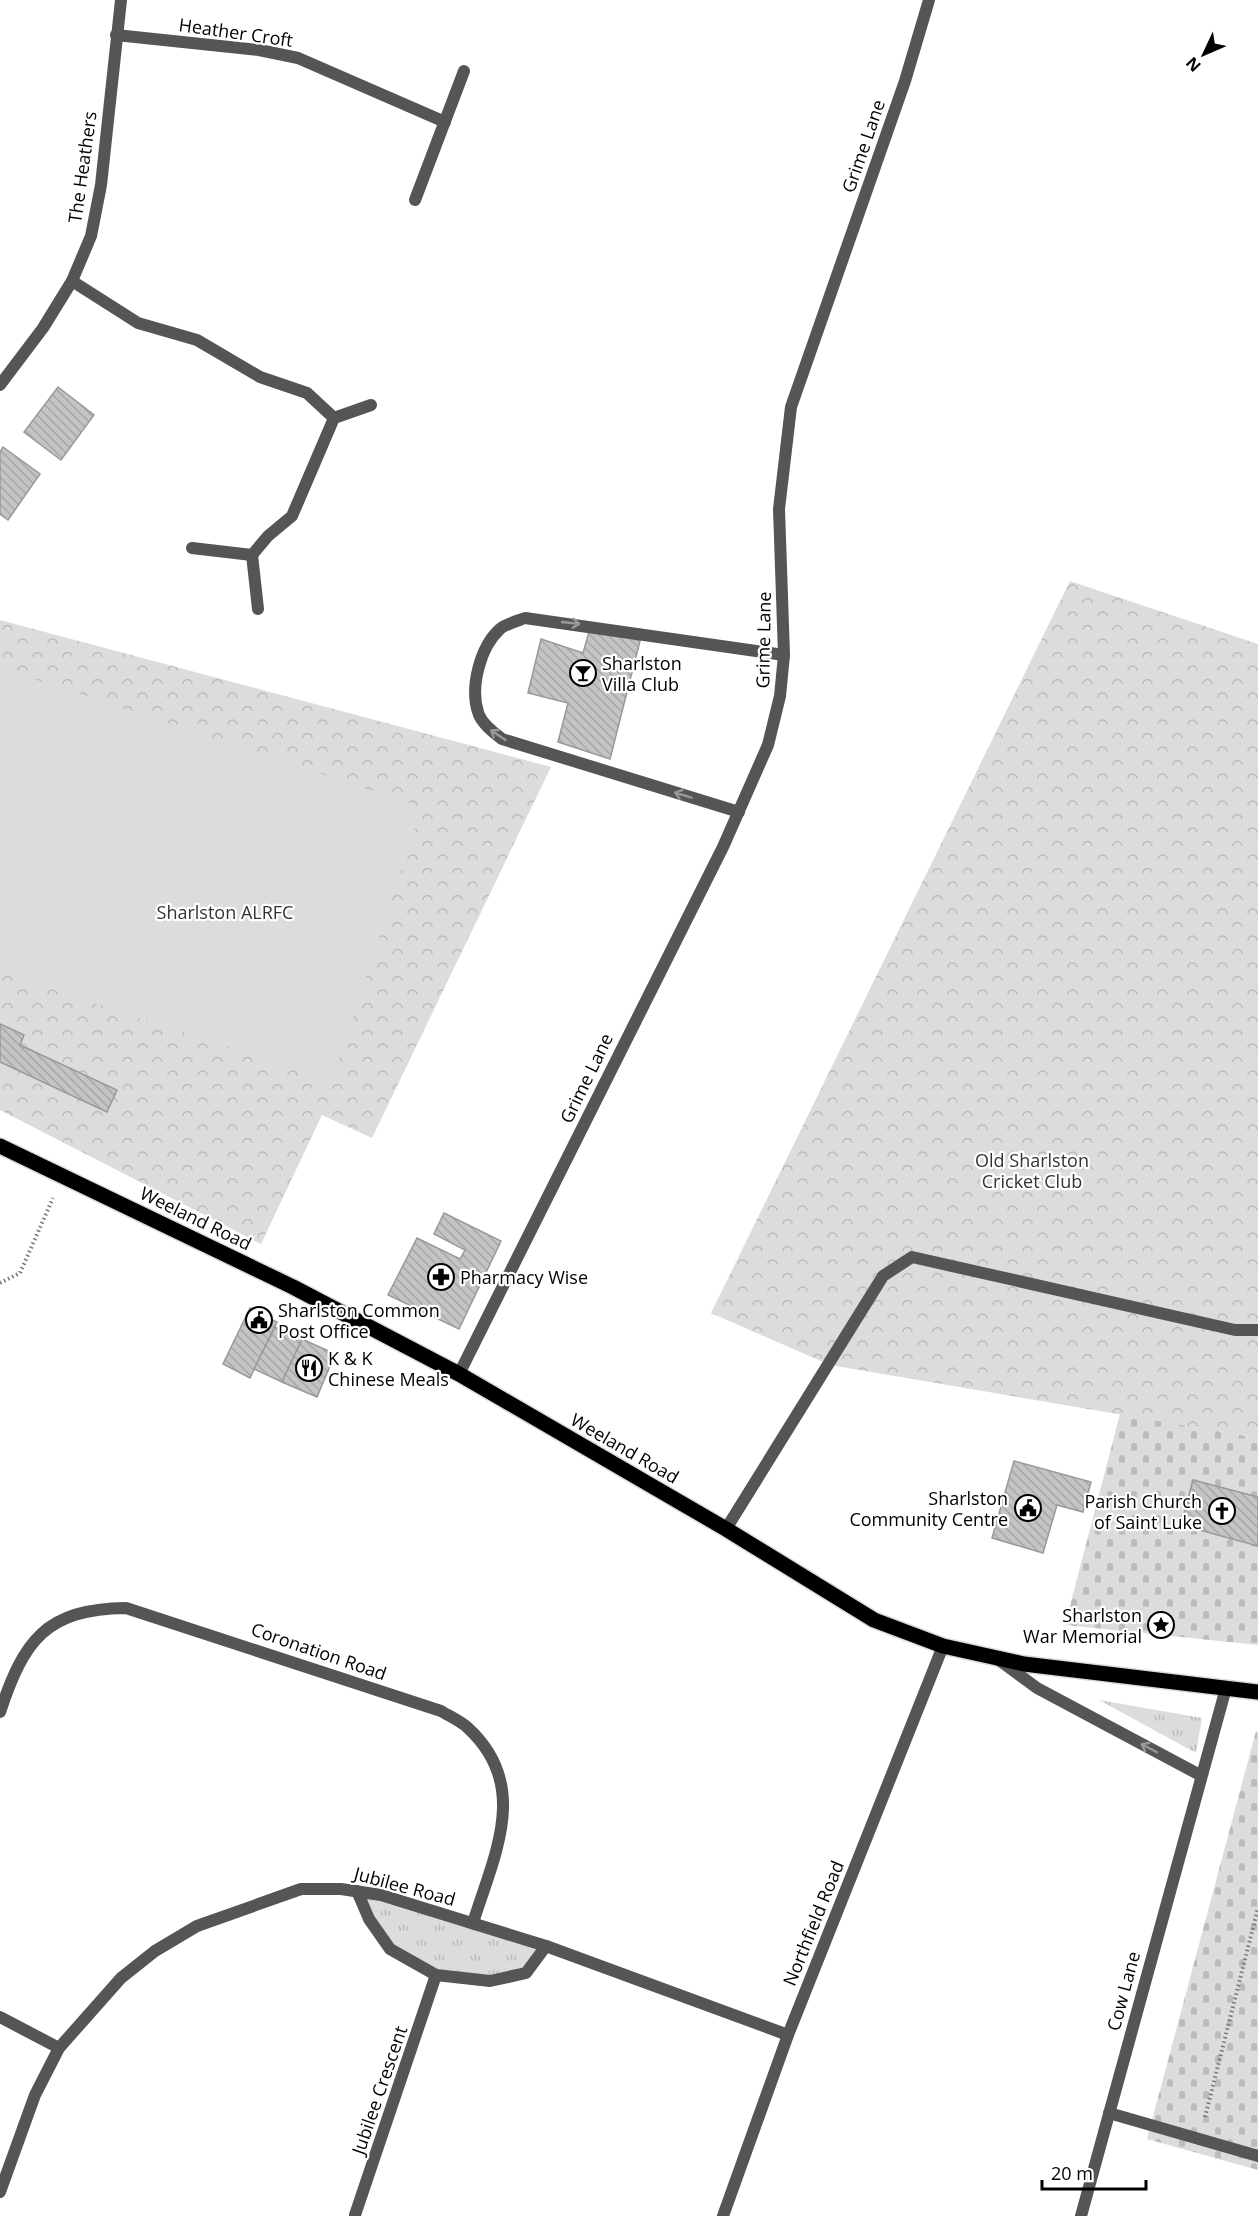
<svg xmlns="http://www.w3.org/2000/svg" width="1258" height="2216" font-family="'Open Sans',sans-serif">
<defs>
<pattern id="grass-tufts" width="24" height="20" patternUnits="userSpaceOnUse" patternTransform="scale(1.5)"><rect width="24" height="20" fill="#dcdcdc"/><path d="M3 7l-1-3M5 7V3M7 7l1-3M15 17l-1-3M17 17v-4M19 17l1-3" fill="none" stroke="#bbb"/></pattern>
<pattern id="cemetery-stones" width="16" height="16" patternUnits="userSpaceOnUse" patternTransform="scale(1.5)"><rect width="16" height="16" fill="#dcdcdc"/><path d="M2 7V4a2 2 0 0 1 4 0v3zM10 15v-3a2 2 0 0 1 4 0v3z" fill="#bbb"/></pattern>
<pattern id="park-crowns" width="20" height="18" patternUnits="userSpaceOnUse" patternTransform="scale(1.5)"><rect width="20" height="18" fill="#dcdcdc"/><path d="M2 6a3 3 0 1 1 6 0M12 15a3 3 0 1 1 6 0" fill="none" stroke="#bbb"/></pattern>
<pattern id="building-back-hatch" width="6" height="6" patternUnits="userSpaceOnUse" patternTransform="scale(1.5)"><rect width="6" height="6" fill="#c4c4c4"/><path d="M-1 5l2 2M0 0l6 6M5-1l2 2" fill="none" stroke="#a7a7a7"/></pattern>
</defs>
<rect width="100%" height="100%" fill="#fff"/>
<g fill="url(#grass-tufts)">
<polygon points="1099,1700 1202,1718 1196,1753"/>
<polygon points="357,1891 546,1946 526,1973 490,1981 436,1975 390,1949"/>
</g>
<g fill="url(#cemetery-stones)">
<polygon points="1120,1414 1258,1438 1258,1645 1065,1625"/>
<polygon points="1256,1731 1258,1732 1258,2170 1147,2139"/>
</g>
<g fill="url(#park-crowns)">
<polygon points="1070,581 1258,644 1258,1438 830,1365 711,1313"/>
<polygon points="0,620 551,767 372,1138 322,1115 261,1244 0,1110"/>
</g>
<polygon fill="#dcdcdc" points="0,668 422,807 332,1081 0,972"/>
<g fill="url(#building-back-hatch)" stroke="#999" stroke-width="1.5">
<polygon points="58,387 94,415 61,460 24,432"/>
<polygon points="3,447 40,474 8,520 0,514 0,452"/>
<polygon points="591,625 640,641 610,759 558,742 568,703 528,693 541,639 583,653"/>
<polygon points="0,1024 24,1035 20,1045 117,1090 107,1112 0,1062"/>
<polygon points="444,1213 501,1241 459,1329 388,1295 417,1238 460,1259 465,1250 434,1234"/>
<polygon points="250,1308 277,1322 250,1378 223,1364"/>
<polygon points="275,1327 302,1339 282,1382 254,1369"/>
<polygon points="302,1339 335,1354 317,1397 282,1382"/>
<polygon points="1014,1461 1091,1482 1083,1512 1057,1505 1043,1553 992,1538"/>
<polygon points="1193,1480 1258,1497 1258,1546 1181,1525"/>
</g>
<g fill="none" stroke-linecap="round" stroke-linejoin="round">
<defs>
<polyline id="primary" points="0,1146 293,1287 459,1374 726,1529 874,1620 943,1646 1024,1664 1258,1692"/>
</defs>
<use href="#primary" stroke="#dbdbdb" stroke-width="18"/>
<g stroke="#777" stroke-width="4" stroke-dasharray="1.5 3" stroke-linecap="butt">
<polyline points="0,1283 20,1273 53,1198"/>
<polyline points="1205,2117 1258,1908"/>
</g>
<g stroke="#555" stroke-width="12">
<path d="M739,812l-237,-73c-9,-7 -21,-16 -24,-27 -8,-25 2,-65 22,-83 6,-5 17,-8 25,-11l259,37"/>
<polyline points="726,1529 883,1276 912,1257 1235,1330 1258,1330"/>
<polyline points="1109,2113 1258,2156"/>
</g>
<g stroke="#555" stroke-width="12">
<polyline points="116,35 259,50 298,58 445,122"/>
<polyline points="415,200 464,71"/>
<polyline points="72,281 138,323 197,340 260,377 307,393 334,418 371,405"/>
<polyline points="0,385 43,328 72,281 91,236 101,185 121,0"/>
<polyline points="192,548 252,555"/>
<polyline points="258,609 252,555 268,536 292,516 334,418"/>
<polyline points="459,1374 723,847 768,745 780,696 784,655 779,509 791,407 905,81 929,0"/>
<path d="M0,1712c24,-72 46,-103 126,-104l315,103c8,5 20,10 27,17 63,58 26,127 5,195"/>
<polyline points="357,1891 369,1919 390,1949 436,1975 490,1981 526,1973 546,1946"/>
<polyline points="0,2017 59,2048"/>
<polyline points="0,2192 35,2095 59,2048 121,1978 155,1951 197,1926 301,1889 341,1889 381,1895 546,1946 788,2035"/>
<polyline points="355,2215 436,1975"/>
<polyline points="723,2216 788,2035 943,1646"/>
</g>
<g stroke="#555" stroke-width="12">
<polyline points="999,1660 1037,1688 1200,1775"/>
<polyline points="1081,2216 1226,1688"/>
</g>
<use href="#primary" stroke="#000" stroke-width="15"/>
</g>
<defs><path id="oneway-shaft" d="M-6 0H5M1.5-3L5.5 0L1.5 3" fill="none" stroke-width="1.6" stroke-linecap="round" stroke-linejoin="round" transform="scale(1.5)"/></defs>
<g stroke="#999">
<use href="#oneway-shaft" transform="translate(571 623) rotate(6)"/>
<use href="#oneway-shaft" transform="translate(498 735) rotate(-146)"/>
<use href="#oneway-shaft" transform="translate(683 795) rotate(-163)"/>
<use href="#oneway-shaft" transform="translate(1149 1748) rotate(-152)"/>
</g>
<defs>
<symbol id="bar-ring" viewBox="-11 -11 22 22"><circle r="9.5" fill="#fff" stroke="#000" stroke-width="1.5"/><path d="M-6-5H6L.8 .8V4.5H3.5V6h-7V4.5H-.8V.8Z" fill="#000"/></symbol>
<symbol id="pharmacy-ring" viewBox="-11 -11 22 22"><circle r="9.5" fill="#fff" stroke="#000" stroke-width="1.5"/><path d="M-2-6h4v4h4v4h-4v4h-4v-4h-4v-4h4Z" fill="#000"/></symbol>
<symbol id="civic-ring" viewBox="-11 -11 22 22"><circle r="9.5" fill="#fff" stroke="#000" stroke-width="1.5"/><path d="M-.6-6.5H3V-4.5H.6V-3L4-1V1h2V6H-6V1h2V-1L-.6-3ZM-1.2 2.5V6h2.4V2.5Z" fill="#000"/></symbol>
<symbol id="restaurant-ring" viewBox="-11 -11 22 22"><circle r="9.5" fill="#fff" stroke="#000" stroke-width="1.5"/><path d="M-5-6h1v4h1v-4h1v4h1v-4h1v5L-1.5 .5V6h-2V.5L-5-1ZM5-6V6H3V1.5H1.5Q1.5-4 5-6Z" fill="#000"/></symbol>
<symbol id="church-ring" viewBox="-11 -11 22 22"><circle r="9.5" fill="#fff" stroke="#000" stroke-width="1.5"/><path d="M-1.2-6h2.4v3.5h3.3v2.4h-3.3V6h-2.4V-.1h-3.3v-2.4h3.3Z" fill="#000"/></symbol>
<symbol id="sight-ring" viewBox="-11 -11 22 22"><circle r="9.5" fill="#fff" stroke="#000" stroke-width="1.5"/><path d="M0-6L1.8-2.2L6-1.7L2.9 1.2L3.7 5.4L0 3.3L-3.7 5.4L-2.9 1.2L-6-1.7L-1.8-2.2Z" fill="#000"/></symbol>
</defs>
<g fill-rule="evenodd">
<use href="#bar-ring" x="568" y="658" width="30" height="30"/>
<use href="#pharmacy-ring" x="426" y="1262" width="30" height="30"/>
<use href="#civic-ring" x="244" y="1305" width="30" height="30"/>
<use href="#restaurant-ring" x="294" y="1353" width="30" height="30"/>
<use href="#civic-ring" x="1013" y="1493" width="30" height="30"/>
<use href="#church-ring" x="1207" y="1496" width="30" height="30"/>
<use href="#sight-ring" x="1146" y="1610" width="30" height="30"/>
</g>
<g text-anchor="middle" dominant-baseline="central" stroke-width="4.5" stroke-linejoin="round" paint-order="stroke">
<g font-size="18" fill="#000" stroke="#fff">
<text transform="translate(236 32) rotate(8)">Heather Croft</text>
<text transform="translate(863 146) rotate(-71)">Grime Lane</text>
<text transform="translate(82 167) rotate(-82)">The Heathers</text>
<text transform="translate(763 640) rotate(-89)">Grime Lane</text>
<text transform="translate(586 1078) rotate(-64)">Grime Lane</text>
<text transform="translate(196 1218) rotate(26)">Weeland Road</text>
<text transform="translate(625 1448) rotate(30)">Weeland Road</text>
<text transform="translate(319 1651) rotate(19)">Coronation Road</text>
<text transform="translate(405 1886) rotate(15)">Jubilee Road</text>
<text transform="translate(813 1923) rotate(-68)">Northfield Road</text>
<text transform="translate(1123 1991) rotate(-75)">Cow Lane</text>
<text transform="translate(379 2090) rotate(-71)">Jubilee Crescent</text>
</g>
<g font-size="18" fill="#000" stroke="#fff" text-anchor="start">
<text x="602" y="663">Sharlston<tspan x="602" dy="21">Villa Club</tspan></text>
<text x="460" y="1277">Pharmacy Wise</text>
<text x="278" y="1310">Sharlston Common<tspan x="278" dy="21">Post Office</tspan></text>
<text x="328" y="1358">K &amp; K<tspan x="328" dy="21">Chinese Meals</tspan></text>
<text x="1008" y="1498" text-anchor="end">Sharlston<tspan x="1008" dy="21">Community Centre</tspan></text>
<text x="1202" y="1501" text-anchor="end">Parish Church<tspan x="1202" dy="21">of Saint Luke</tspan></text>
<text x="1142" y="1615" text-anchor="end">Sharlston<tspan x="1142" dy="21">War Memorial</tspan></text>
</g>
<g font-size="18" fill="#333" stroke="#fff">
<text x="225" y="912">Sharlston ALRFC</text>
<text x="1032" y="1160">Old Sharlston<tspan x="1032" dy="21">Cricket Club</tspan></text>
</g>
</g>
<g transform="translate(1204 54) rotate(226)" stroke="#ffffff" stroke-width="4.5" paint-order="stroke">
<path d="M0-4.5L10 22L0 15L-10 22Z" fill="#000000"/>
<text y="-9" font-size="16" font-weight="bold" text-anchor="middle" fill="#000000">N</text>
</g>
<path d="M1042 2180v9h104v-9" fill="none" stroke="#000000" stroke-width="3"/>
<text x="1051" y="2180" font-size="18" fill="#000000" stroke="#ffffff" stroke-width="4.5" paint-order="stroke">20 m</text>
</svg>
